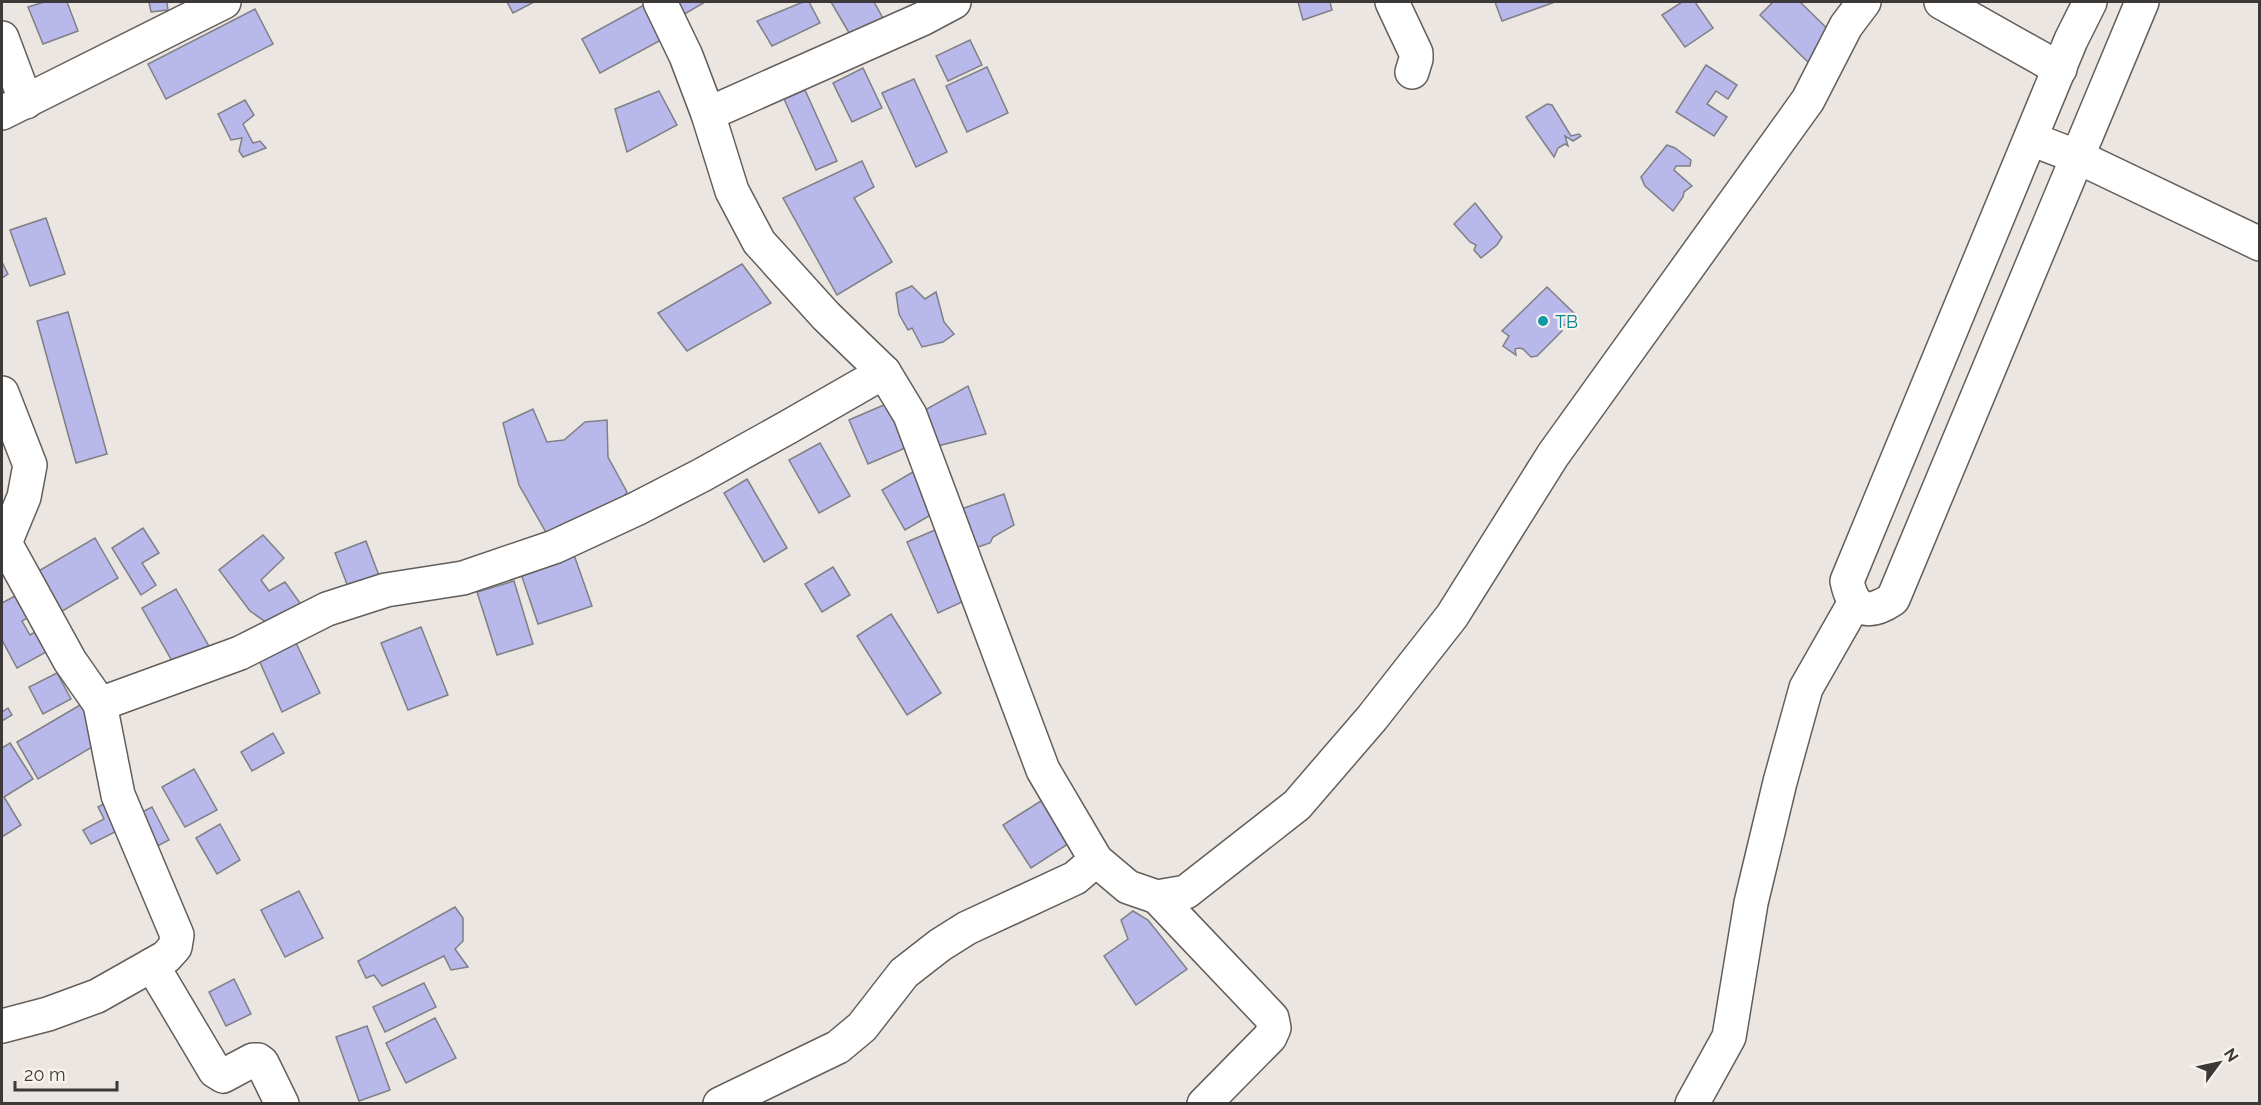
<svg xmlns="http://www.w3.org/2000/svg" width="2261" height="1105" font-family="Raleway,sans-serif">
<rect width="100%" height="100%" fill="#ebe6e1"/>
<g fill="#b8b8eb" stroke="#7f7f85" stroke-width="1.5">
<polygon points="44,2 67,2 78,31 43,44 28,7"/>
<polygon points="149,2 167,2 168,10 151,12"/>
<polygon points="507,2 534,2 513,13"/>
<polygon points="671,2 705,2 678,18"/>
<polygon points="803,2 809,2 820,23 772,46 757,21"/>
<polygon points="831,2 874,2 884,20 852,38"/>
<polygon points="1298,2 1330,2 1332,10 1303,20"/>
<polygon points="1495,2 1555,2 1502,21"/>
<polygon points="1682,2 1695,2 1713,28 1685,47 1662,15"/>
<polygon points="1773,2 1800,2 1838,39 1812,66 1760,15"/>
<polygon points="644,5 663,39 600,73 582,39"/>
<polygon points="255,9 273,44 166,99 148,64"/>
<polygon points="970,40 982,65 948,81 936,56"/>
<polygon points="1706,65 1737,85 1728,99 1716,91 1707,104 1727,117 1714,136 1676,112"/>
<polygon points="987,67 1008,113 967,132 946,86"/>
<polygon points="863,68 882,108 852,122 833,83"/>
<polygon points="914,79 947,152 916,167 882,93"/>
<polygon points="805,90 837,161 816,170 784,99"/>
<polygon points="659,91 677,125 627,152 615,109"/>
<polygon points="245,100 254,115 243,124 253,143 260,141 266,148 243,157 239,151 242,138 231,140 218,114"/>
<polygon points="1547,104 1552,105 1571,136 1579,134 1581,136 1573,141 1565,136 1568,146 1565,144 1558,148 1554,157 1526,117"/>
<polygon points="1667,145 1675,148 1691,160 1690,166 1676,166 1674,170 1692,186 1684,192 1683,197 1673,211 1645,186 1641,177"/>
<polygon points="862,161 874,187 854,198 892,262 837,295 783,198"/>
<polygon points="1475,203 1502,237 1497,245 1481,258 1474,250 1476,245 1470,242 1454,224"/>
<polygon points="46,218 65,274 30,286 10,230"/>
<polygon points="2,262 8,274 2,278"/>
<polygon points="742,264 771,303 687,351 658,313"/>
<polygon points="912,286 925,299 936,292 944,322 954,334 943,342 922,347 912,328 908,330 899,314 896,293"/>
<polygon points="1547,287 1578,317 1568,325 1562,325 1562,331 1537,356 1531,357 1523,349 1519,348 1515,349 1516,355 1503,346 1509,336 1502,331"/>
<polygon points="68,312 107,454 76,463 37,321"/>
<polygon points="968,386 986,434 929,448 914,416"/>
<polygon points="893,401 912,445 868,464 849,420"/>
<polygon points="533,409 547,442 564,440 585,422 607,420 608,457 627,492 617,509 547,534 519,485 503,423"/>
<polygon points="820,443 850,496 819,513 789,460"/>
<polygon points="918,469 941,509 905,530 882,490"/>
<polygon points="747,479 787,548 764,562 724,493"/>
<polygon points="1004,494 1014,525 993,537 990,543 975,548 950,513"/>
<polygon points="942,527 973,597 938,613 907,542"/>
<polygon points="143,528 159,553 142,563 156,585 141,595 112,548"/>
<polygon points="263,535 284,558 261,580 269,591 285,582 305,610 273,627 250,611 219,570"/>
<polygon points="95,538 118,578 54,616 30,576"/>
<polygon points="366,541 381,581 350,592 335,553"/>
<polygon points="573,552 592,606 538,624 520,571"/>
<polygon points="833,567 850,595 822,612 805,584"/>
<polygon points="514,581 533,644 497,655 477,592"/>
<polygon points="28,589 40,611 22,621 30,635 46,626 57,646 17,668 2,640 2,603"/>
<polygon points="176,589 210,648 176,668 142,608"/>
<polygon points="891,614 941,693 907,715 857,636"/>
<polygon points="421,627 448,695 408,710 381,643"/>
<polygon points="296,643 320,693 282,712 259,660"/>
<polygon points="57,673 71,699 43,714 29,687"/>
<polygon points="87,701 99,743 38,779 17,742"/>
<polygon points="8,708 12,715 2,721 2,712"/>
<polygon points="273,733 284,753 252,771 241,752"/>
<polygon points="10,743 33,779 4,797 21,825 2,837 2,748"/>
<polygon points="194,769 217,810 185,827 162,787"/>
<polygon points="1044,799 1071,842 1031,868 1003,825"/>
<polygon points="109,801 123,828 91,844 83,830 104,819 98,807"/>
<polygon points="152,807 169,840 150,850 132,817"/>
<polygon points="220,824 240,860 217,874 196,838"/>
<polygon points="299,891 323,938 285,957 261,910"/>
<polygon points="455,907 463,918 463,941 455,949 468,967 451,970 444,956 382,986 374,975 366,978 358,961"/>
<polygon points="1133,911 1148,920 1187,969 1136,1005 1104,956 1128,939 1121,920"/>
<polygon points="234,979 251,1014 226,1026 209,992"/>
<polygon points="424,983 436,1007 385,1032 373,1007"/>
<polygon points="435,1018 456,1058 406,1083 386,1043"/>
<polygon points="367,1026 390,1090 359,1101 336,1037"/>
</g>
<g fill="none" stroke-linecap="round" stroke-linejoin="round">
<defs>
<g id="street">
<polyline points="660,2 686,56 708,114"/>
<polyline points="954,2 922,19 708,114 732,191 759,242 826,316 884,372 910,415 1043,770 1096,860 1128,887 1157,897 1186,892 1297,805 1372,718 1452,616 1553,455 1808,100 1846,26 1864,2"/>
<polyline points="1392,2 1416,53 1416,59 1412,72"/>
<polyline points="1941,2 2060,69"/>
<path d="M2090,2l-19,38 -224,541c6,30 21,35 46,18l249,-597"/>
<polyline points="2,38 26,102"/>
<polyline points="2,113 224,2"/>
<polyline points="2031,139 2078,157 2260,244"/>
<polyline points="2,393 30,465 24,497 5,543 70,661 100,704"/>
<polyline points="1157,897 1272,1018 1274,1028 1270,1037 1204,1104"/>
<polyline points="152,965 215,1071 223,1076 253,1060 258,1060 262,1063 282,1104"/>
<polyline points="2,1026 48,1014 97,996 166,957 175,947 177,935 118,795 100,704 240,653 327,609 386,590 463,578 554,547 636,509 702,475 790,426 884,372"/>
<polyline points="720,1104 838,1047 862,1027 904,973 940,945 967,928 1075,878 1096,860"/>
<polyline points="1692,1104 1729,1037 1751,903 1780,782 1806,688 1855,602"/>
</g>
</defs>
<use href="#street" stroke="#635e5a" stroke-width="36"/>
<use href="#street" stroke="#fff" stroke-width="33"/>
</g>
<circle fill="#0f9aa8" stroke="#f9f3ee" stroke-width="2" cx="1543" cy="321" r="6"/>
<g text-anchor="middle" dominant-baseline="central" stroke-width="4.5" stroke-linejoin="round" paint-order="stroke">
<g font-size="18" fill="#0d838f" stroke="#f9f3ee" text-anchor="start">
<text x="1555" y="321">TB</text>
</g>
</g>
<rect width="2261" height="1105" fill="none" stroke="#3c3938" stroke-width="6"/>
<g transform="translate(2219 1063) rotate(57)" stroke="#f9f3ee" stroke-width="4.5" paint-order="stroke">
<path d="M0-4.5L10 22L0 15L-10 22Z" fill="#3c3938"/>
<text y="-9" font-size="16" font-weight="bold" text-anchor="middle" fill="#3c3938">N</text>
</g>
<path d="M15 1081v9h102v-9" fill="none" stroke="#3c3938" stroke-width="3"/>
<text x="24" y="1081" font-size="18" fill="#3c3938" stroke="#f9f3ee" stroke-width="4.5" paint-order="stroke">20 m</text>
</svg>
